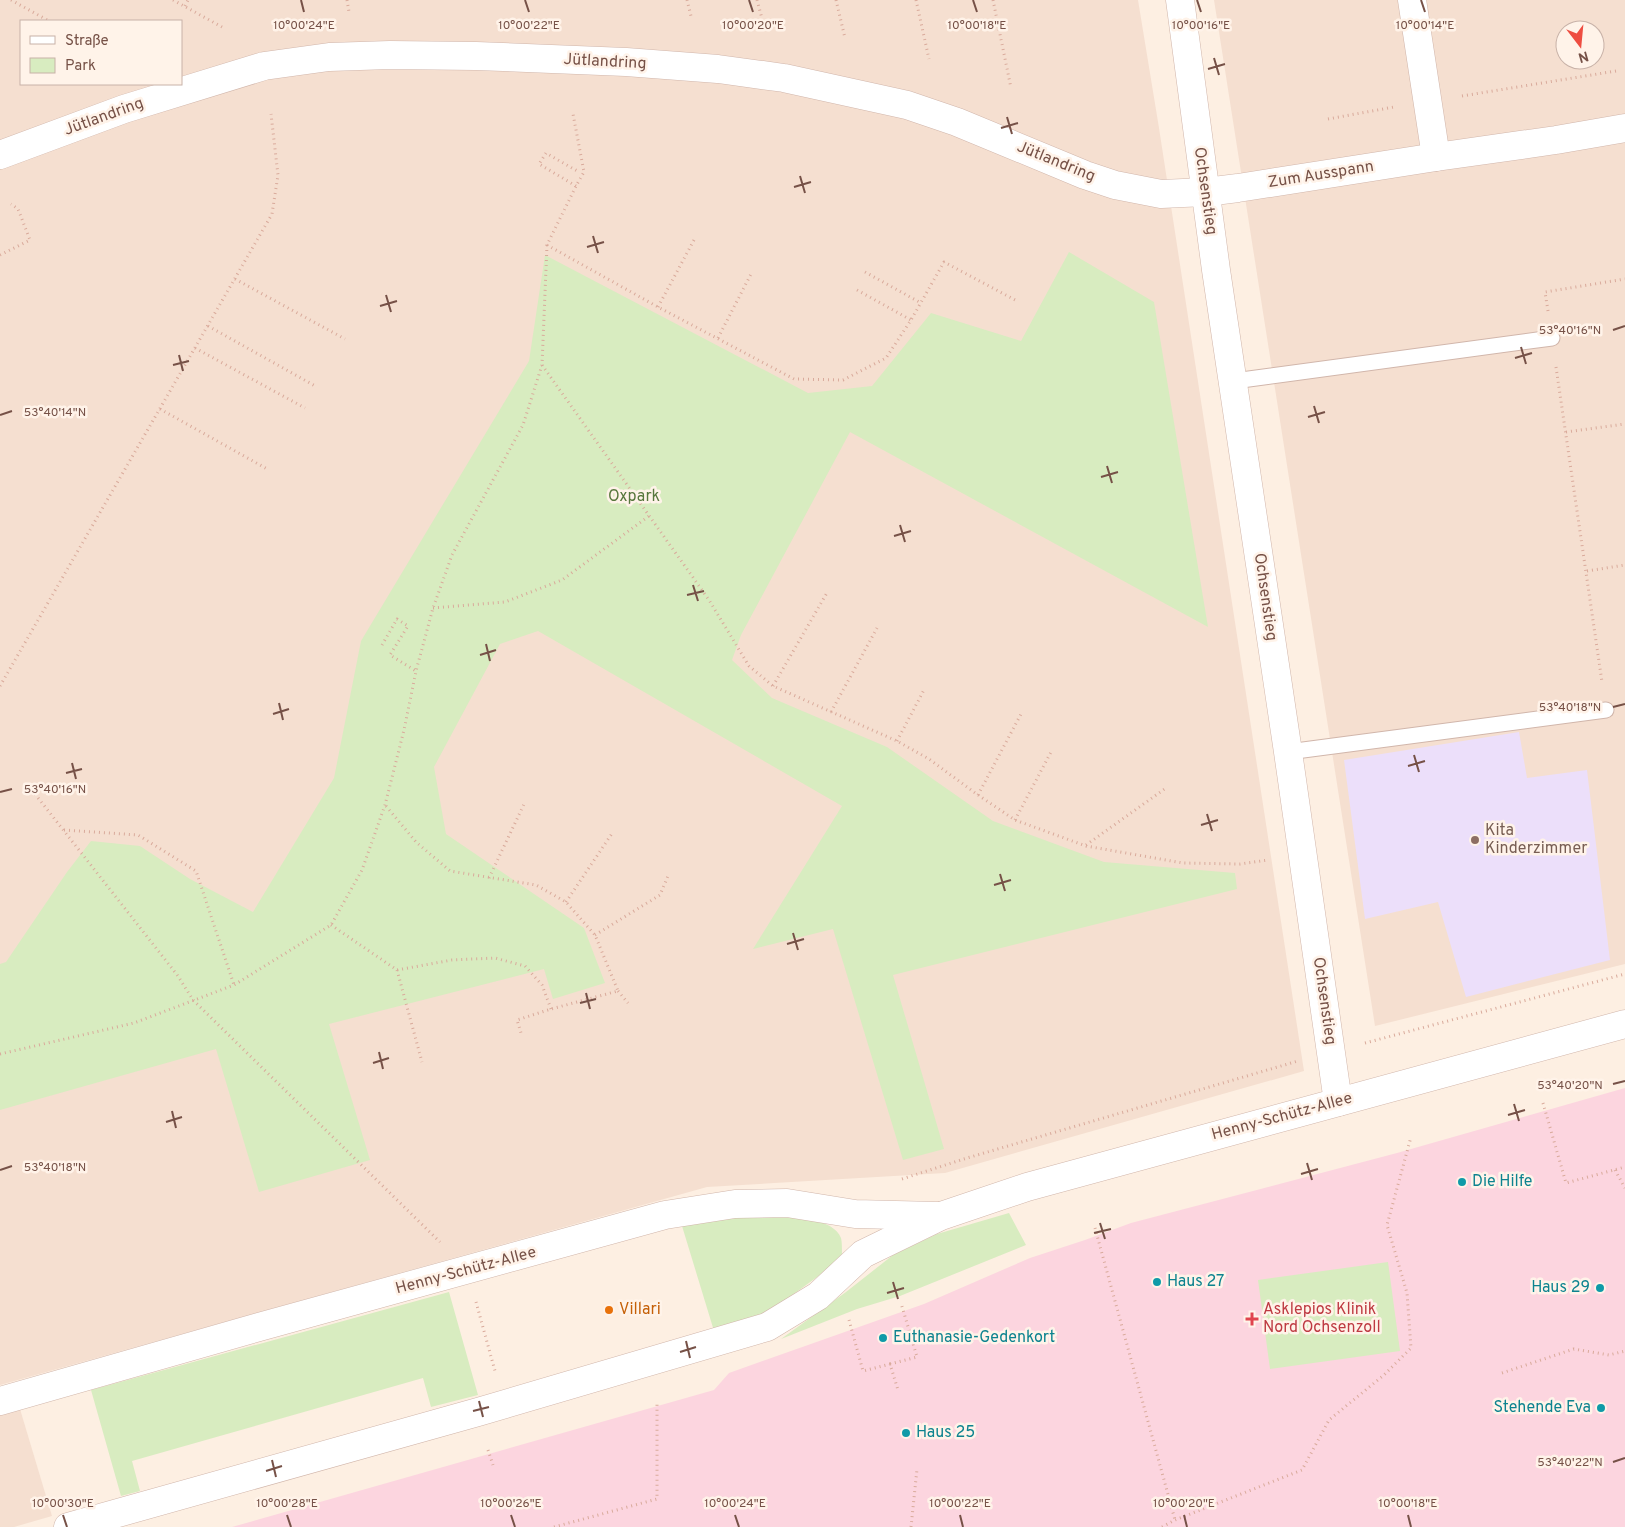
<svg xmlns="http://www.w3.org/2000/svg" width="1625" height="1527" font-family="Overpass,sans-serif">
<rect width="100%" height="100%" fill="#fdefe2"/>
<g fill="#f5dfd0" fill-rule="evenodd">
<path d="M0,0h1138l21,128 145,943 -359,102 -238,14 -707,198zM21,21h160v63h-160z"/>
<path d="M1214,0h411v964l-250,62zM1565,30h30v30h-30z"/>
<polygon points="20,1409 52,1516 14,1527 0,1527 0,1414"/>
</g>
<polygon fill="#ecdffa" points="1519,732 1527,778 1587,770 1610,960 1466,997 1438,902 1365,919 1344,760"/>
<polygon fill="#fcd5df" points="1625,1088 1625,1527 232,1527 714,1390 729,1373 924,1304 1030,1258 1085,1240 1131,1223 1397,1153"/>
<g fill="#d8ecc0">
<polygon points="1069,252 1154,302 1208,627 850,432 741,635 732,660 772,698 887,747 993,821 1104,862 1235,873 1237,889 893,975 944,1149 903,1160 833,929 753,949 842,806 538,631 500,644 434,767 446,834 584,928 605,983 553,999 544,969 329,1024 370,1160 259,1192 216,1049 0,1110 0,964 6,962 67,872 91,841 140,846 190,879 253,912 334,778 361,641 529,361 545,255 808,393 872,386 931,313 1021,341"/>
<polygon points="1009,1213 1026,1245 900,1296 857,1309 781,1339 846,1292 893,1255 937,1234"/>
<path d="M741,1217c24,0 90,-5 100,21 1,4 1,11 1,16l-18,18 -55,40 -55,19 -32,-105z"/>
<polygon points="1388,1262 1400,1351 1270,1369 1258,1280"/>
<polygon points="449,1292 478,1395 431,1407 423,1378 132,1461 140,1491 121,1496 91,1390"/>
</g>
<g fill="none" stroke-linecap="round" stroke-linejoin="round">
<defs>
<g id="lane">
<polyline points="1234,381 1552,338"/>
<polyline points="1288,752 1606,710"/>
</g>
<g id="street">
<polyline points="1180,0 1216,270 1288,752 1338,1102"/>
<polyline points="1412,0 1436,157"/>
<polyline points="0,155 124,109 264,66 329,57 390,55 476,56 626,62 718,69 784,78 907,105 957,122 1085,175 1115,185 1161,194 1206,192 1238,188 1436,157 1556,140 1625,128"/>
<polyline points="0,1401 259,1327 665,1215 735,1204 787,1203 855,1214 937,1216"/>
<polyline points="68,1527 478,1412 767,1327 818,1296 863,1254 941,1216 1027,1187 1625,1024"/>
</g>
</defs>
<use href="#lane" stroke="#d1b6ab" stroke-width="17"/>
<use href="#street" stroke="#d1b6ab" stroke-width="29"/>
<g stroke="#d9aa9b" stroke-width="3" stroke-dasharray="1 4" stroke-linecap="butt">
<polyline points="11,0 49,21"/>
<polyline points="173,0 222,27"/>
<polyline points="347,0 349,12"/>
<polyline points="687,0 691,16"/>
<polyline points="757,0 764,26"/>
<polyline points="836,0 845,38"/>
<polyline points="916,0 929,59"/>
<polyline points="993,0 1011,88"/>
<polyline points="185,6 188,0"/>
<polyline points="1462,96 1616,71"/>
<polyline points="1328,119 1394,107"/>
<polyline points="576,186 539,164 546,153 579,172"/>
<polyline points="547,245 658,307 794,379 843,380 886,358 911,320 944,262 1017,301"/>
<polyline points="0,255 30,240 18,209 11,204"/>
<polyline points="865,272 921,303"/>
<polyline points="235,279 345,339"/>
<polyline points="857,290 911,320"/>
<polyline points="658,307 694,240"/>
<polyline points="1548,311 1545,292 1625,279"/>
<polyline points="208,326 317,387"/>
<polyline points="718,338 752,272"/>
<polyline points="195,348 305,408"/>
<polyline points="542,365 709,600 749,666 773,686 897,741 929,759 978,795 1015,820 1086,846 1183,863 1240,864 1268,860"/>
<polyline points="1556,367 1602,682"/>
<polyline points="160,409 269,470"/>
<polyline points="1566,432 1625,424"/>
<polyline points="1587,571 1625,565"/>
<polyline points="433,608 505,602 562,580 649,516"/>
<polyline points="382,645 397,619 408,626 390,655 416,671"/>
<polyline points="0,686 272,214 278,175 271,114"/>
<polyline points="773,686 828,591"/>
<polyline points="831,712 877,628"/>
<polyline points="897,741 925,688"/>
<polyline points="35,794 178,976 193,1000 440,1242"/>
<polyline points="978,795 1021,714"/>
<polyline points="386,806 416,842 450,871 536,885 566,902 595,935 618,991 551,1009 517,1020 521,1033"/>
<polyline points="1015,820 1051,752"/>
<polyline points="64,830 138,835 196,871 234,985"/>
<polyline points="1086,845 1166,788"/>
<polyline points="489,878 525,802"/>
<polyline points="566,902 613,832"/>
<polyline points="331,925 397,970 452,960 495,958 525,966 542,985 551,1009"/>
<polyline points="595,935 660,895 668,876"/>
<polyline points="397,970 422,1062"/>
<polyline points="618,991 628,1003"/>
<polyline points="1365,1043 1625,974"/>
<polyline points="0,1054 134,1023 234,985 331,925 362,870 385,805 404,730 416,671 433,608 452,555 523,425 542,365 547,245 576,186 584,172 573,114"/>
<polyline points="1543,1103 1566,1183 1625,1167"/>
<polyline points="1615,1170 1625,1188"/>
<polyline points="902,1179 967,1158 1298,1061"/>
<polyline points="1095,1228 1175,1520"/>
<polyline points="476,1302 495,1371"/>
<polyline points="849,1320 863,1371 890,1364 898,1390"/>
<polyline points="890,1364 917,1357 901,1303"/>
<polyline points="1502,1373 1574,1349 1609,1355 1625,1351"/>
<polyline points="488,1450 493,1465"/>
<polyline points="554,1527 657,1499 657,1403"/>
<polyline points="911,1527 917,1469"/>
<polyline points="1162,1527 1175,1520 1302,1470 1329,1420 1384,1375 1411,1348 1407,1293 1387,1225 1411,1137"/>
</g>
<use href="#lane" stroke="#fff" stroke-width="15"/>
<use href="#street" stroke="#fff" stroke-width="28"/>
</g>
<path fill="none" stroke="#765147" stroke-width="2" d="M301,0l3,12M525,0l4,12M749,0l4,12M973,0l4,12M1197,0l4,12M1421,0l4,12M1214,58l5,17M1208,69l17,-5M1007,117l5,17M1001,128l17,-5M800,176l5,17M794,187l17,-5M593,236l5,17M587,247l17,-5M386,295l5,17M380,306l17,-5M1613,330l12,-4M1521,347l5,17M179,355l4,16M1515,358l17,-5M173,365l16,-4M1314,406l5,17M0,415l12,-4M1308,417l17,-5M1107,466l5,17M1101,477l17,-5M900,525l5,17M894,536l17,-5M693,585l5,16M687,595l17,-4M486,644l4,17M480,655l16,-5M279,703l4,17M1613,707l12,-3M273,714l16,-5M1414,755l5,17M72,763l4,16M1408,766l17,-5M66,773l16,-4M0,792l12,-3M1207,814l5,17M1201,825l17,-5M1000,874l5,17M994,885l17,-5M793,933l5,17M787,944l17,-5M586,993l4,16M580,1003l16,-4M379,1052l4,17M373,1063l16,-5M1613,1084l12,-3M1514,1104l5,17M172,1111l4,17M1508,1115l17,-5M166,1122l16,-5M1307,1163l5,17M0,1170l12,-4M1301,1174l17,-5M1100,1223l5,16M1094,1233l17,-4M893,1282l5,17M887,1293l17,-5M686,1341l4,17M680,1352l16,-5M479,1401l4,16M473,1411l16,-4M272,1460l4,17M1613,1462l12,-4M266,1471l16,-5M63,1515l4,12M287,1515l4,12M511,1515l4,12M735,1515l4,12M960,1515l3,12M1184,1515l3,12M1408,1515l3,12"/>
<circle fill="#8d6e63" stroke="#fff3e9" stroke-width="2" cx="1475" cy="840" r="5"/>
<g fill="#0f9aa8" stroke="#fff3e9" stroke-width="2">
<circle cx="1462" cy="1182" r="5"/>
<circle cx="1157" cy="1282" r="5"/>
<circle cx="1600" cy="1288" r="5"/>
<circle cx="883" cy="1338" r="5"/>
<circle cx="1601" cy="1408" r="5"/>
<circle cx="906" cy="1433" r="5"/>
</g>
<circle fill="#e8710a" stroke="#fff3e9" stroke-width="2" cx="609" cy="1310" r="5"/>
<path fill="#e0444e" stroke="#fff3e9" stroke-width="2" d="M1249.5 1311.5h5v5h5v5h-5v5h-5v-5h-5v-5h5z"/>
<g text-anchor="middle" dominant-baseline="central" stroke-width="5" stroke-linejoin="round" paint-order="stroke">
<g font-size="16" fill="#765147" stroke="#fff3e9">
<text transform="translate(605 62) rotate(3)">Jütlandring</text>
<text transform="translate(104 117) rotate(-20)">Jütlandring</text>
<text transform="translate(1056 162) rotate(22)">Jütlandring</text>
<text transform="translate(1321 175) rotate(-9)">Zum Ausspann</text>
<text transform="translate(1205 191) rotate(82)">Ochsenstieg</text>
<text transform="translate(1265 597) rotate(82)">Ochsenstieg</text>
<text transform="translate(1324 1001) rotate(82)">Ochsenstieg</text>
<text transform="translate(1282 1117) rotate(-15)">Henny-Schütz-Allee</text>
<text transform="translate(466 1271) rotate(-15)">Henny-Schütz-Allee</text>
</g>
<g font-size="16" fill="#57773c" stroke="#fff3e9">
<text x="634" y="497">Oxpark</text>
</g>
<g font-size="16" fill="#785e54" stroke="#fff3e9" text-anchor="start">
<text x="1485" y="831">Kita<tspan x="1485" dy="18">Kinderzimmer</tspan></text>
</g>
<g font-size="16" fill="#0d838f" stroke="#fff3e9" text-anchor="start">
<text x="1472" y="1182">Die Hilfe</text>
<text x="1167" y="1282">Haus 27</text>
<text x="1590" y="1288" text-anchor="end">Haus 29</text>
<text x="893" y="1338">Euthanasie-Gedenkort</text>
<text x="1591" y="1408" text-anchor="end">Stehende Eva</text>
<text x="916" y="1433">Haus 25</text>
</g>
<g font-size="16" fill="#c56008" stroke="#fff3e9" text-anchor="start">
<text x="619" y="1310">Villari</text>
</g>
<g font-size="16" fill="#be3a42" stroke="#fff3e9" text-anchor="start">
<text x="1263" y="1310">Asklepios Klinik<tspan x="1263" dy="18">Nord Ochsenzoll</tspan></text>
</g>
</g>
<g font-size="12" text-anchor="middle" fill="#765147" stroke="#fff3e9" stroke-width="5" stroke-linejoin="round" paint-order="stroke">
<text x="304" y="29">10°00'24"E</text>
<text x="529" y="29">10°00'22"E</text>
<text x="753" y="29">10°00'20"E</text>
<text x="977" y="29">10°00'18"E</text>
<text x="1201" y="29">10°00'16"E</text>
<text x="1425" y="29">10°00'14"E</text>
<text x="1570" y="334">53°40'16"N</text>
<text x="55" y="416">53°40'14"N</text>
<text x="1570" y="711">53°40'18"N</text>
<text x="55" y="793">53°40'16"N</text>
<text x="1570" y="1089">53°40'20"N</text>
<text x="55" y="1171">53°40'18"N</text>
<text x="1570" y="1466">53°40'22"N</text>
<text x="63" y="1507">10°00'30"E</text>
<text x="287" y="1507">10°00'28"E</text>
<text x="511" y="1507">10°00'26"E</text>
<text x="735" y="1507">10°00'24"E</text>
<text x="960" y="1507">10°00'22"E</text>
<text x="1184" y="1507">10°00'20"E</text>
<text x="1408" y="1507">10°00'18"E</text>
</g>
<rect x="20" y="20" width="162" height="65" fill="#fff3e9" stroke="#c8b2a8"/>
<rect x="30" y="36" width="25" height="8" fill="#ffffff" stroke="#c8b2a8"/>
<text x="65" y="45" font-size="15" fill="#765147">Straße</text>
<rect x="30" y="58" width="25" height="15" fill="#d8ecc0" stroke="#c8b2a8"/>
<text x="65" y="70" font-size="15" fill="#765147">Park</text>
<g transform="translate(1580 45) rotate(164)"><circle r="24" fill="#fff3e9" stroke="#c8b2a8"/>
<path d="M0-4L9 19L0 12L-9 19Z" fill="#ee4d41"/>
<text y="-8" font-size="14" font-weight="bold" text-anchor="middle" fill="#765147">N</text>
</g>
</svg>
